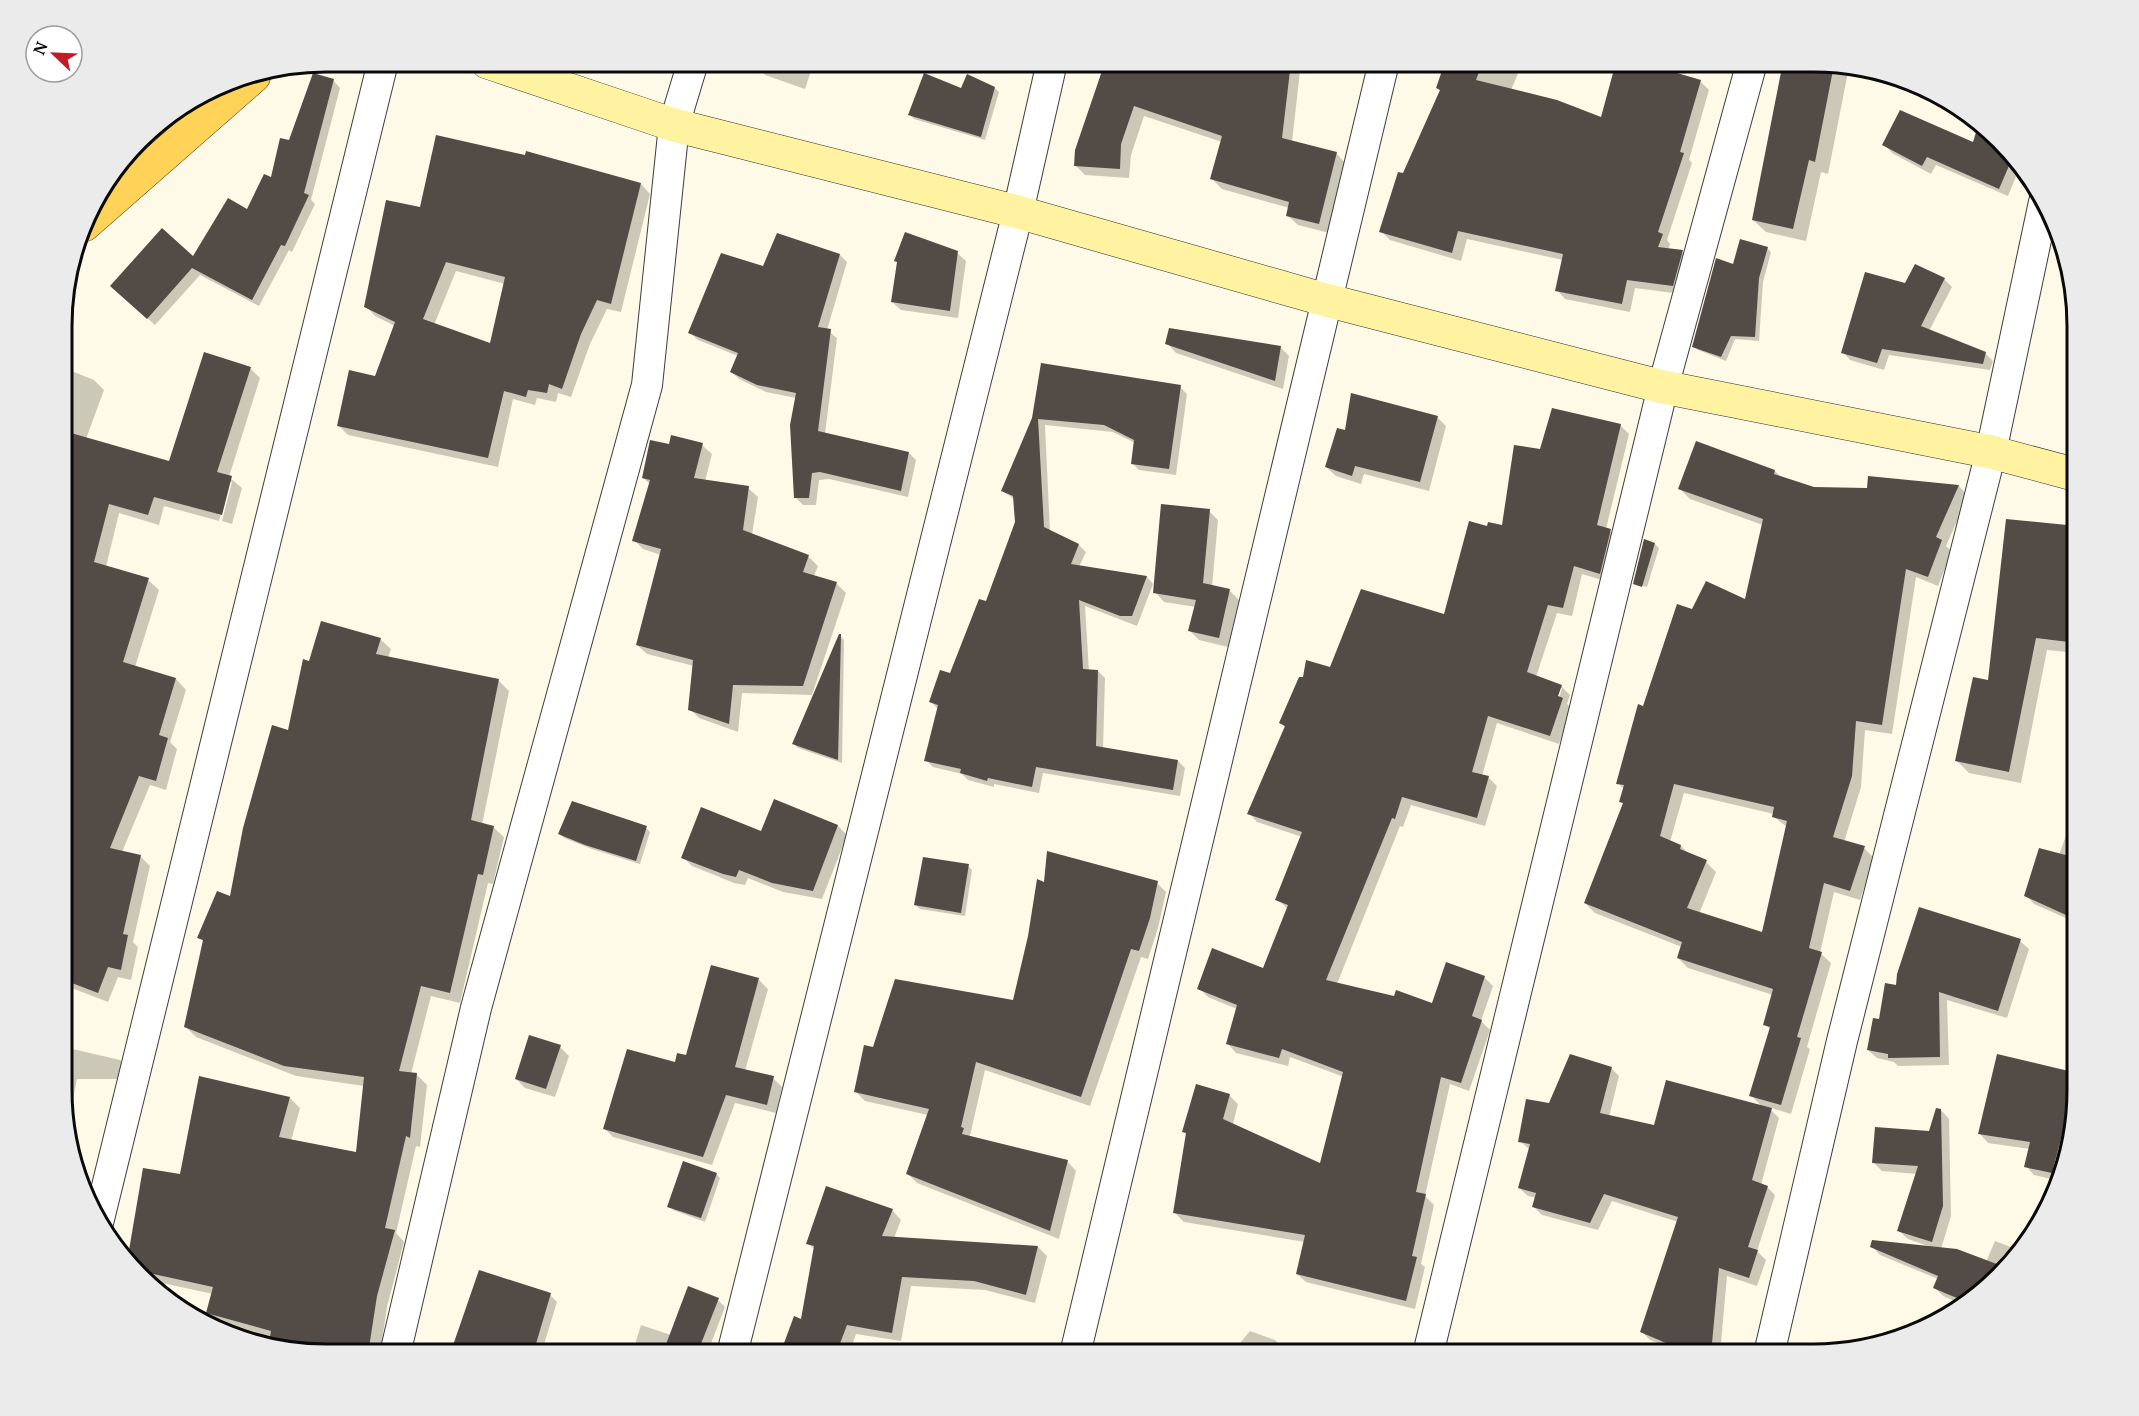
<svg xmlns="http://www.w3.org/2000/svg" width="2139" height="1416" font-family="'PT Serif',serif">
<rect width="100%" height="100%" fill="#fffae7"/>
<g fill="#0003" fill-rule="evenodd">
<polygon points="759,62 814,62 805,89 765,75 757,67"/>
<polygon points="1105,62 1290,62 1300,71 1292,142 1336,153 1346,164 1329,233 1298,225 1287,215 1289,208 1222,189 1212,179 1222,142 1144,116 1131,155 1129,178 1085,175 1075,165"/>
<polygon points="1446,62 1466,69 1470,62 1523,62 1511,90 1602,119 1618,62 1616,62 1673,62 1669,73 1700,81 1709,90 1689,160 1692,163 1667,240 1670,244 1668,250 1682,252 1690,260 1681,294 1635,288 1630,312 1565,299 1557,290 1563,260 1467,239 1461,261 1390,240 1381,231 1441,91 1437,88"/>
<polygon points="1785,62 1813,62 1849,67 1828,174 1821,172 1806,241 1766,232 1753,220"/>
<polygon points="333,80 340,88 311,200 315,204 292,252 289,250 259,306 200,275 155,325 119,293 194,258 248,211 272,179 290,142"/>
<polygon points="995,88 999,92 985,140 914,119 910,115"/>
<polygon points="1980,127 2019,169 2008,196 1936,165 1931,174 1892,153 1884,144 1974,144"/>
<path d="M527,153l114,31 9,10 -29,118 -14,-3 -17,35 -19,53 -13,-4 -2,9 -19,-4 -2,7 -22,-6 -15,68 -150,-32 -10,-10 38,-47 19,-52 -20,-10 -9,-10 55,-97 105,-53zM456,271l49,13 -14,61 -57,-20z"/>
<polygon points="1767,248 1771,252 1763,282 1759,341 1735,339 1726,361 1698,350 1694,346 1734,266"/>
<polygon points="957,253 966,261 958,318 901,310 892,302"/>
<polygon points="840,255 847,262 827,330 837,338 825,434 909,453 916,460 908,497 829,479 819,480 816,505 803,505 795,497 796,398 766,392 739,379 732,372 738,356 698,340 690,333 764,268"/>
<polygon points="1944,279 1952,287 1929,331 1985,353 1993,361 1990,370 1889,355 1884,370 1850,360 1843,352 1906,285"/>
<polygon points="1167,343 1280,347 1289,356 1283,389 1176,353"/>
<polygon points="64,368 94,380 104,390 86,439 170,463 250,368 260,378 229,477 242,488 232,524 222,521 232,482 229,482 219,521 164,506 159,525 119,513 106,567 148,580 159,590 135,667 176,679 186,690 170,742 177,749 166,790 150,785 122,852 140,856 150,866 133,942 138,947 131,980 118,977 108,1002 69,987 64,982 64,941 75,887 64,884 64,731 69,717 64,715 64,470 70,447 64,445"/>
<polygon points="1180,387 1187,394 1176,475 1139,470 1132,463 1135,443 1113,432 1045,425 1050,532 1079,545 1086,552 1079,567 1147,577 1153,584 1137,626 1085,606 1089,671 1098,671 1105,678 1103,749 1178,761 1185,768 1180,796 1043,773 1039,793 994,784 994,787 968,780 962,774 933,767 926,760 938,709 931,702 951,675 986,603 1017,523 1015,500 1003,491 1034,419"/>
<polygon points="1437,417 1446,426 1429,491 1364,474 1361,484 1336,476 1326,467 1346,432"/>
<path d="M1620,425l9,9 -23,95 13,10 -10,43 -27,-8 -10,42 -15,-3 -21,64 25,9 9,9 -3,9 4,4 -12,36 -62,-21 -15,53 6,1 9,9 -12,40 -74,-21 -8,22 -3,-1 -63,158 96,21 51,-28 9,9 -12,35 9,9 -21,61 -19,-7 -25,112 9,9 -13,59 4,3 -10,42 -109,-27 -9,-8 8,-32 -121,-20 -9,-9 12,-78 -3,-3 45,-37 9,9 -5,20 88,41 23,-88 -54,-20 -2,9 -52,-13 -8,-9 9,-35 -29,-12 -9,-9 65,-19 24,-60 -11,-10 25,-62 -45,-15 -8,-9 37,-85 -5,-5 50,-54 114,-54 43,-87 15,-1 38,-77zM1559,688h3l-5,16z"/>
<polygon points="702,445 712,454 705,481 748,488 758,497 752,535 809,557 818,566 814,576 837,584 846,593 812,695 742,693 738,732 699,718 690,709 694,666 647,654 637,645 661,555 643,549 634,540 650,484 643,478 670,446"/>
<path d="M1775,471l7,7 32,10 54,2 1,-13 90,9 9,10 -22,50 6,5 -14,35 -22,-9 -24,157 -27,-4 -4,57 -17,55 20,6 10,10 -14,42 -26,-8 -14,61 11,10 -24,84 3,2 -19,65 -23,-7 11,11 -18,67 6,2 8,8 -18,56 9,9 -9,26 -30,-10 -7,78h-37l-33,-14 -8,-8 36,-110 -66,-21 -14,29 -56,-15 -9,-9 3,-8 -8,-2 -9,-8 11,-38 -10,-9 30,-36 61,-37 8,8 -10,41 46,10 108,-19 -12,-13 20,-65 -6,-6 8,-29 -85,-27 -10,-10 4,-11 -87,-34 -10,-10 39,-99 -3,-3 3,-12 -6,-6 26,-76 49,-96 53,-10 17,-76 -73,-26 -10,-10zM1684,793l90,21 -1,2 14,11 -24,107 -64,-20 17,-42 -10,-10 -17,-8 -8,-8 -11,-4z"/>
<polygon points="1209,511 1218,520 1212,587 1230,591 1239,600 1228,647 1199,640 1190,631 1196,607 1164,602 1155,592"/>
<polygon points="2077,528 2077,653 2047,650 2021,783 1969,773 1957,761"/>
<polygon points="1655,544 1659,548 1647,587 1637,584 1637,586 1635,583"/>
<polygon points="840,636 844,640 842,763 798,748 794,744"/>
<polygon points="380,639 391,649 388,658 498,680 509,691 482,825 493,827 504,837 493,884 488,883 460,1003 431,996 411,1074 416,1074 427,1085 420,1147 416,1146 396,1233 404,1242 387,1307 380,1354 326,1354 275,1346 271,1342 272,1338 218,1323 208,1313 213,1294 153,1281 130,1257 182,1176 290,1098 300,1108 291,1141 358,1153 364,1086 296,1076 196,1037 185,1026 204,942 199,937 232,899 289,731 310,662"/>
<polygon points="2077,732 2077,750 2073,745"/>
<polygon points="775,801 838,826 847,835 822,899 783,892 748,878 745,885 734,883 692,866 683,857 762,833"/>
<polygon points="2075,810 2077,811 2077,923 2034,904 2026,895 2059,855"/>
<polygon points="646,828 650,832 640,864 592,849 564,838 560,834"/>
<polygon points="968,866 972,870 965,916 920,909 915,905"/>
<polygon points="1157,883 1166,892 1158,928 1148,959 1141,957 1090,1106 985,1070 970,1136 1067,1161 1076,1171 1059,1239 917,1183 908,1174 928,1115 865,1101 856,1092 874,1049 1014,1002 1045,884"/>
<polygon points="2020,941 2029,949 2007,1018 1947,1000 1949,1065 1898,1066 1894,1062 1877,1058 1868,1050 1897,987"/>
<polygon points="712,967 759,980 768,989 745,1071 773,1078 782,1087 776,1113 735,1103 712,1165 613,1137 604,1128 676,1064 687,1057"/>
<polygon points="64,1047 120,1060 127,1067 124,1079 77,1079 68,1124 64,1123"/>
<polygon points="560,1047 569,1056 555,1097 525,1088 516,1079"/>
<polygon points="2077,1075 2077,1107 2060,1181 2034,1175 2026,1166 2030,1149 1988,1143 1980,1134"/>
<polygon points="1941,1110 1949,1119 1951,1216 1941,1249 1986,1262 1995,1241 2019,1250 1961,1304 1943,1296 1935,1288 1938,1279 1880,1255 1872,1246 1928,1247 1928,1246 1908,1239 1899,1231 1917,1174 1882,1171 1873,1162 1930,1132"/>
<polygon points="716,1174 720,1178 705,1222 673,1210 669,1206"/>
<polygon points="892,1210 901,1220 894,1238 1038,1247 1047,1256 1035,1303 985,1290 911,1286 901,1341 856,1334 849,1354 781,1354 795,1318 802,1321 815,1250 808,1243"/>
<polygon points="550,1295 557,1302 541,1354 449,1354 453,1342 456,1343"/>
<polygon points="718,1300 725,1307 707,1354 632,1354 641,1325 671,1335"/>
<polygon points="1250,1331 1275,1340 1284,1349 1283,1354 1218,1354 1220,1347 1235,1349"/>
<polygon points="1492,1343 1515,1352 1523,1354 1488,1354"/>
</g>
<g fill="#534b46" fill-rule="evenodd">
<polygon points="1105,62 1291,62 1282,138 1337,152 1319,224 1286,216 1289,202 1210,179 1222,136 1134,106 1121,144 1120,169 1074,166 1075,150"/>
<polygon points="1445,62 1479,72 1476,80 1557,100 1601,117 1616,62 1662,62 1660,68 1701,80 1680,152 1684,153 1658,232 1663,234 1658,247 1683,250 1673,286 1627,280 1622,304 1555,291 1563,254 1458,231 1452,253 1379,232 1398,172 1403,173 1440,90 1436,88"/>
<polygon points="1783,62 1813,62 1834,65 1815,162 1809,160 1793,229 1752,220"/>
<polygon points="313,73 334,79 304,193 309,195 285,246 281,245 252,300 192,268 147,319 110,286 162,228 193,256 228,198 247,209 264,174 271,177 280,138 289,140"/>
<polygon points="924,73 961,88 967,74 995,87 981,137 908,115"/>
<polygon points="1900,110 1973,142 1978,126 2011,161 1999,189 1927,157 1922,166 1882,145"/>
<path d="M436,135l89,20 1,-4 115,32 -30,121 -14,-4 -16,34 -19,55 -13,-5 -2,9 -19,-3 -2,7 -22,-6 -16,67 -151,-32 12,-56 26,6 20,-54 -31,-15 22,-107 34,7zM446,262l59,15 -15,66 -67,-24z"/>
<polygon points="905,232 958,251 950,311 891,302 897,262 894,261"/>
<polygon points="777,233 840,254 818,327 831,329 818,431 909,452 901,491 820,472 812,473 809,498 794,498 790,425 796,393 757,385 730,372 738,353 688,333 721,253 763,266"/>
<polygon points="1740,239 1768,247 1759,278 1755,337 1731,336 1721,357 1692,347 1716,258 1733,264"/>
<polygon points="1915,264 1945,278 1921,326 1986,352 1983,364 1882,349 1877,363 1841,353 1865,272 1905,283"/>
<polygon points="1169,328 1281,346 1275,381 1165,344"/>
<polygon points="204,352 251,367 217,472 232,476 222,515 154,497 148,515 109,504 94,562 149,578 123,662 176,678 159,735 168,738 156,781 139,776 110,848 141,855 123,934 128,935 121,970 108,967 98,993 64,980 64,431 169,461"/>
<polygon points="1041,363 1181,385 1169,469 1131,464 1134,440 1104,425 1038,419 1044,527 1079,544 1071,564 1147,576 1132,616 1120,616 1079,600 1083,669 1098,670 1096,746 1178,760 1173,790 1036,767 1032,787 988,778 987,781 960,773 961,769 924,761 938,705 929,702 940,670 950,673 979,599 986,601 1015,522 1013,496 1001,491 1032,418"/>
<polygon points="1351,393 1438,416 1420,482 1355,466 1352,476 1325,467 1337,428 1345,430"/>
<polygon points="1552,408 1621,424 1597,525 1611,529 1600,574 1574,566 1563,608 1548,605 1527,672 1562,685 1558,696 1563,698 1550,736 1488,716 1472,772 1489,776 1477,818 1402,797 1395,819 1392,818 1326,980 1394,996 1396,990 1432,1003 1446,962 1485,976 1472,1016 1482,1020 1461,1083 1441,1077 1416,1192 1426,1194 1412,1256 1417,1257 1406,1301 1296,1274 1305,1235 1173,1213 1186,1133 1182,1132 1196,1084 1230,1094 1223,1119 1320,1163 1343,1072 1282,1049 1279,1058 1226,1044 1237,1005 1197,989 1212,948 1263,968 1288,905 1275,900 1302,832 1247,814 1285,726 1279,723 1299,677 1303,677 1306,660 1330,667 1361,589 1444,614 1469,521 1487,526 1488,522 1502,525 1514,445 1540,449"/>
<polygon points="671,435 703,443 694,478 749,486 743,530 809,555 803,572 837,582 803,686 733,685 729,724 688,710 693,660 636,645 661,549 632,541 650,480 642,478 650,440 669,444"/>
<path d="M1696,441l79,29 -1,4 40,13 53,1 1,-12 91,9 -23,52 6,3 -14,37 -22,-8 -24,156 -26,-4 -4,55 -19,61 32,9 -15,45 -26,-8 -15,65 13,4 -25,85 4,1 -20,67 -32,-9 21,-69 -7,-2 10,-36 -96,-31 5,-16 -98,-39 39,-100 -4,-1 5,-17 -8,-1 22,-80 5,2 34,-102 15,5 14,-28 39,18 18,-80 -85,-30zM1674,784l100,23 -2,10 15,4 -25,111 -75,-24 20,-48 -27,-11 1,-4 -21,-9z"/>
<polygon points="1161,504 1210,509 1203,583 1230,589 1219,638 1188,631 1196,600 1153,593"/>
<polygon points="2006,519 2077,526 2077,643 2036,638 2009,772 1955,761 1973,677 1988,680"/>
<polygon points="1644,539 1655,543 1642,587 1633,584"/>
<polygon points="321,621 381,638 376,654 499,679 471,820 494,826 483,875 478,874 450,993 421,986 399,1071 417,1073 410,1138 406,1136 385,1228 395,1230 377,1296 368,1354 341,1354 269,1343 271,1331 206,1313 213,1287 144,1272 128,1256 143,1168 180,1174 199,1076 290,1097 279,1137 356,1152 364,1077 284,1066 184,1027 203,940 197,938 217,891 230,896 243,828 272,725 288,730 303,659 309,661"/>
<polygon points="839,634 841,634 838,760 792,744"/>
<polygon points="774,799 838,825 813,891 772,883 739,870 736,877 723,874 681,858 701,807 761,831"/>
<polygon points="572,801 647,826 636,861 585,845 558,834"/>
<polygon points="2039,848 2077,858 2077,920 2024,896"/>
<polygon points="1047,851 1158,881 1150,918 1139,951 1131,949 1081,1097 976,1062 961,1127 964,1128 962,1134 1068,1160 1050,1231 906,1174 929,1109 854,1092 864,1045 873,1047 895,979 1013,1000 1028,936 1037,879 1044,882"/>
<polygon points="923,857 969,864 961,913 914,905"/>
<polygon points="1919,907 2021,939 1998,1011 1939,992 1940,1057 1888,1058 1888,1054 1867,1050 1873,1018 1879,1019 1885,983 1896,985 1897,974"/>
<polygon points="711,965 759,978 735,1067 774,1076 767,1105 726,1095 703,1157 603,1129 627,1049 675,1062 677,1053 686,1055"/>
<polygon points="529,1035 561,1045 546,1089 515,1079"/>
<polygon points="1570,1054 1612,1067 1600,1113 1654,1125 1666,1080 1772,1108 1752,1180 1768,1186 1748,1247 1758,1250 1749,1278 1719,1268 1711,1354 1692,1354 1640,1332 1678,1217 1604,1194 1590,1223 1532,1207 1536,1193 1518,1188 1530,1144 1518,1142 1526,1099 1549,1103"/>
<polygon points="1997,1054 2077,1073 2076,1113 2068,1111 2052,1173 2024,1167 2030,1142 1978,1134"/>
<polygon points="1936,1108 1941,1109 1943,1206 1932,1242 1897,1231 1918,1166 1872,1163 1875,1127 1929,1131"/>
<polygon points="683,1161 717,1173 701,1218 667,1207"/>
<polygon points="826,1186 893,1209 882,1236 1038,1246 1026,1295 974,1281 902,1277 892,1333 847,1325 836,1354 780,1354 794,1316 801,1319 814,1246 806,1244"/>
<polygon points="1872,1240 1957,1249 2002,1266 1964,1301 1933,1288 1938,1276 1870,1247"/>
<polygon points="479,1270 551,1293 533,1354 450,1354"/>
<polygon points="688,1286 719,1298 697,1354 688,1354 665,1347"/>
</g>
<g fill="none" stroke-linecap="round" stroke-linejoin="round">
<defs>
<g id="street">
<polyline points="98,1223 383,62"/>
<polyline points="395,1354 476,1008 647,385 674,125 693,62"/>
<polyline points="732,1354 1018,212 1052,62"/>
<polyline points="1075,1354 1384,62"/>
<polyline points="1428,1354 1663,387 1752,62"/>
<polyline points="1769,1354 1842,1041 1991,452 2044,202"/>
</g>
<polyline id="secondary" points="487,62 674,125 1018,212 1326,300 1663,387 1991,452 2077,475"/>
<polyline id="primary" points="84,225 254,76"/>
</defs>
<use href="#street" stroke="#3d3d3d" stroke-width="32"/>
<use href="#secondary" stroke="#2c2c2c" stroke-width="34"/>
<use href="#primary" stroke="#1b1b1b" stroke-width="34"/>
<use href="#street" stroke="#fff" stroke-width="30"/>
<use href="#secondary" stroke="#fff3a2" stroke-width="33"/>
<use href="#primary" stroke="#ffd357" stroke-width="33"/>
</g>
<path d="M0 0H2139V1416H0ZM326 72H1813A254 254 0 0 1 2067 326V1090A254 254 0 0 1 1813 1344H326A254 254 0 0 1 72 1090V326A254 254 0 0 1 326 72Z" fill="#ebebeb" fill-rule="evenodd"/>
<path fill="none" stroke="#0a0a0a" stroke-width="3" d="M326 72H1813A254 254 0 0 1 2067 326V1090A254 254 0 0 1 1813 1344H326A254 254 0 0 1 72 1090V326A254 254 0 0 1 326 72Z"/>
<g transform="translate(54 54) rotate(293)"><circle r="28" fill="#ffffff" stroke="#9d9d9d" stroke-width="1.5"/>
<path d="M0-4.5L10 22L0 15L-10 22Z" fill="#c21b26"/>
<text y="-9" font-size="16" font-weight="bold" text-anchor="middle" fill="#0a0a0a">N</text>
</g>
</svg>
